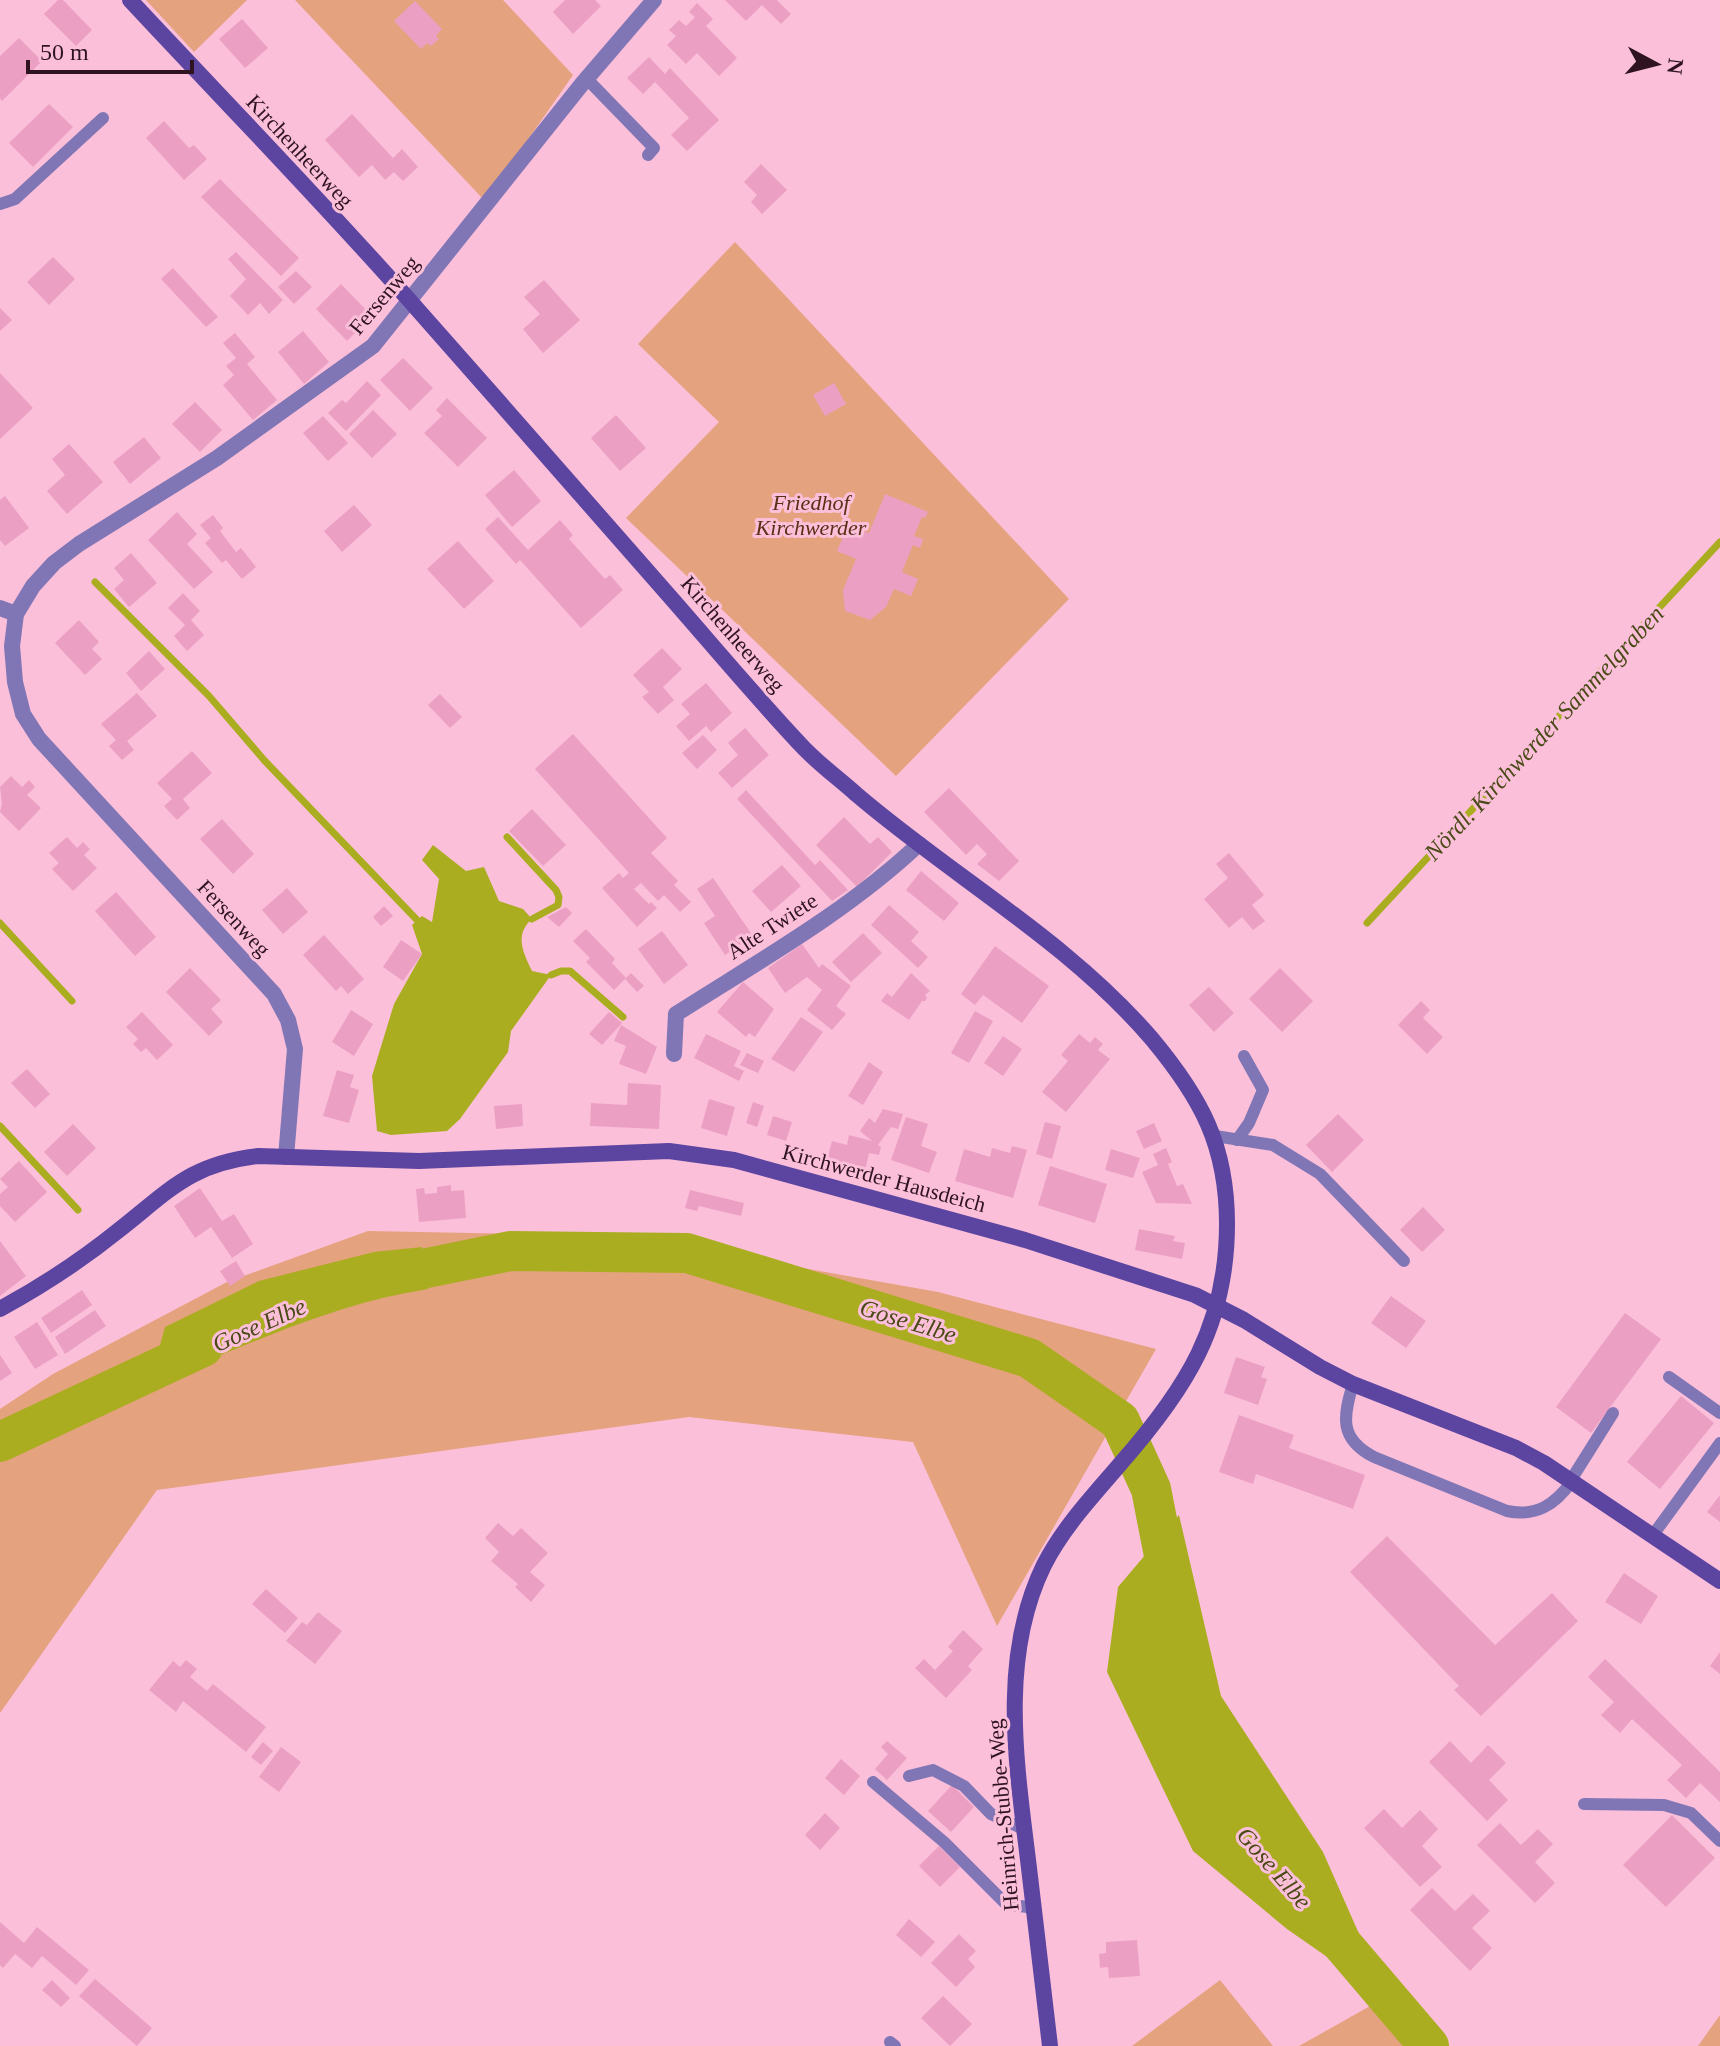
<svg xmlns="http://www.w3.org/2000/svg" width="1720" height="2046" font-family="Georgia,serif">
<rect width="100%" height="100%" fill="#fcbfda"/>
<g fill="#e4a27e">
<polygon points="146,0 247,0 194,52"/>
<polygon points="295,0 503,0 573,75 485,201"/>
<polygon points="735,242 1069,599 896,776 626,518 719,422 638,344"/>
<polygon points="368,1231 622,1236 938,1292 1156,1349 997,1626 913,1442 689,1417 157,1490 0,1713 0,1409 53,1374 227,1282"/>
<polygon points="1220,1980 1273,2046 1132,2046"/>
<polygon points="1395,1992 1446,2046 1299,2046"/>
<polygon points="1720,2015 1720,2046 1698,2046"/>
</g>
<g fill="#abad21">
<path d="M433,845l33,26 18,-4 15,34 24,8 9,10c-18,16 -9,33 0,52l19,4 -40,56 -3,21 -48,67 -13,12 -56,4 -14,-4 -5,-55 22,-72 28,-50 -10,-29 10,-9 10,6 7,-43 -17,-19z"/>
<path d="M422,1247l6,42c-97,15 -188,59 -279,96l16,-58 94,-46 115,-29z"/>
<polygon points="1179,1515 1221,1696 1323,1852 1367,1952 1353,1975 1287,1929 1193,1851 1107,1672 1118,1587"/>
</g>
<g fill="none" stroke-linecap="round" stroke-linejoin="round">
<g stroke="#abad21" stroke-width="7">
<polyline points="95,582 209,696 264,760 417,920"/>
<polyline points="507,837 556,890 559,897 558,905 532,919"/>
<polyline points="0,923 72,1001"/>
<polyline points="1367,923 1720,542"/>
<polyline points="551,975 561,971 570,971 623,1017"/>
<polyline points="0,1126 78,1210"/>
</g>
<g stroke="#abad21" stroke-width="40">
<polyline points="373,1279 510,1251 687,1253 1029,1358 1120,1421 1151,1489 1168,1576 1169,1592"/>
<polyline points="0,1442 203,1347"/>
<polyline points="1325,1924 1429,2046"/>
</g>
</g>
<g fill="#eba0c3">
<polygon points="58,0 63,0 92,30 76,46 44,14"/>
<polygon points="565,0 595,0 601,6 573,34 553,12"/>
<polygon points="725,0 777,0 791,14 781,24 762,5 746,21"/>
<polygon points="415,1 442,29 436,36 439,39 431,46 427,43 421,49 394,21"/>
<polygon points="697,3 713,19 706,26 737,58 719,76 697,53 686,64 667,45 676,36 669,30 679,20 686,26 695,17 689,12"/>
<polygon points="242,19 268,48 245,68 219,39"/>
<polygon points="19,38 42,61 2,101 0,98 0,56"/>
<polygon points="649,57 665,74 670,68 719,120 687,151 671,135 689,118 655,82 643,94 627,78"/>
<polygon points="49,104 73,127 33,167 9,143"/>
<polygon points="352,114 393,158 402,149 418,167 403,181 394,172 385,180 372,165 359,177 325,140"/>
<polygon points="164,121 189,148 194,145 207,159 184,180 146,138"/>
<polygon points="761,164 787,190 762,214 751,202 757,195 744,182"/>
<polygon points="220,179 299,258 281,276 201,197"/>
<polygon points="236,252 283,300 269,314 260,303 248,315 230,296 246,279 228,259"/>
<polygon points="53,257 75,279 49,305 27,282"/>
<polygon points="173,268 218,317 206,327 161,279"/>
<polygon points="296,271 312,287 294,304 278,287"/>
<polygon points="544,280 580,320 543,353 523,329 540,314 524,297"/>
<polygon points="341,284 372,316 347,341 316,309"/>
<polygon points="0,308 12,320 0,331"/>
<polygon points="303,331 329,362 304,384 278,352"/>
<polygon points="235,333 255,357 247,364 277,400 253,420 223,385 234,375 226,366 236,358 223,343"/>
<polygon points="403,358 433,388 410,411 380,380"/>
<polygon points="0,373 33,408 0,439"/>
<polygon points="367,381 381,395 346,431 328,413 342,400 346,403"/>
<polygon points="834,383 846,404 825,416 813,395"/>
<polygon points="447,398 487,438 458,467 424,433 442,416 436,410"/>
<polygon points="195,402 222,430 200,452 172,424"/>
<polygon points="373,410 397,434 372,458 349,434"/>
<polygon points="616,415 646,448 620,471 591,438"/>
<polygon points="323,416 348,443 328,461 303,433"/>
<polygon points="144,437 161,458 130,484 113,462"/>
<polygon points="69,444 103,482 67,514 47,491 65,475 52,459"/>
<polygon points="514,470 541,501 512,527 485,495"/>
<polygon points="885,494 928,512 925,518 922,517 914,536 923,539 920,548 913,545 902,572 918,579 911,596 894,589 886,607 870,620 845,611 843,590 856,559 837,551 848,525 869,533"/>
<polygon points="5,496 29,528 5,546 0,540 0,500"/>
<polygon points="354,505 372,525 342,552 324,531"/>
<polygon points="177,512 197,534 187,544 213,572 194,589 148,540"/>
<polygon points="213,515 223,528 220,531 236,552 241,548 256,567 242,579 226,560 222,563 205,543 211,538 200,525"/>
<polygon points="498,517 528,550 560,520 573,535 569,539 605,579 610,575 623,590 581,628 520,560 516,564 485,529"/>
<polygon points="458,541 494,581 464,609 427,569"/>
<polygon points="131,553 157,583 129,607 114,589 124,580 114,568"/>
<polygon points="183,593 200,611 191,620 204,635 187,651 174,636 185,625 168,608"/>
<polygon points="79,620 99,642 92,649 102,659 85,675 55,643"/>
<polygon points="662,648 682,669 663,687 674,700 658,714 642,697 649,692 633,675"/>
<polygon points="149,651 165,669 141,691 126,673"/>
<polygon points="706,683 732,713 711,732 706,726 689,741 676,726 690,714 681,704"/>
<polygon points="137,693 157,716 127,741 134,750 122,760 109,746 116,740 101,724"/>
<polygon points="440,694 462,717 450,728 428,705"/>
<polygon points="745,728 769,755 732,788 718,773 738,755 728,743"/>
<polygon points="573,734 667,838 651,853 678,881 674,885 691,902 680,912 664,895 658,901 641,883 634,889 649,904 651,902 657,908 637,927 602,888 619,873 623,878 629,873 535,769"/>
<polygon points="703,735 717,750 697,769 682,753"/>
<polygon points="192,751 212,773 183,799 190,808 177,820 164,806 172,799 157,783"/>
<polygon points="11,776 22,787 29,780 35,787 27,795 41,808 19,831 0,812 2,804 0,787"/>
<polygon points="949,788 1019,861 999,881 977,864 987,854 977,844 966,855 924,812"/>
<polygon points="746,790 815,865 820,860 848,890 832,901 737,799"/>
<polygon points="532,809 566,845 543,866 509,831"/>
<polygon points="844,817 870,844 878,837 892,852 857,887 816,845"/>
<polygon points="222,819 254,854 233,874 200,839"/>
<polygon points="67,837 77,848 83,842 90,849 84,855 97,868 73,891 52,869 59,863 49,853"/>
<polygon points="1229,853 1264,895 1252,905 1265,921 1253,930 1242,917 1229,928 1204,899 1228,878 1216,864"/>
<polygon points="782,865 801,886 771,912 752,891"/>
<polygon points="921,871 959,903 944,921 906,890"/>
<polygon points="713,878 753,936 725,955 704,923 715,916 697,889"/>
<polygon points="287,888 308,912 283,934 262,910"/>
<polygon points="116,892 156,937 135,956 95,911"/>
<polygon points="889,905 919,932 911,941 928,957 918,968 871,925"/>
<polygon points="384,906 393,916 381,926 373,917"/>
<polygon points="566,907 572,913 559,927 547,917"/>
<polygon points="586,929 615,959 612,963 626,978 614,990 586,962 590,958 573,941"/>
<polygon points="662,931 688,965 664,984 638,949"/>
<polygon points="863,933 882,953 851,982 832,962"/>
<polygon points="324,935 364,979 348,994 341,986 336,991 303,955"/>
<polygon points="401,940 422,954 403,981 383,967"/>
<polygon points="802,944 819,968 822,964 851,986 836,1006 846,1014 832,1030 807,1010 822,990 807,977 785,993 768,968"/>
<polygon points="995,946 1049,986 1022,1023 983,995 975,1005 961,994"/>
<polygon points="190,968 221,1000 211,1009 223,1022 209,1036 166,992"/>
<polygon points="1280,968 1313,1001 1282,1032 1249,999"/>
<polygon points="631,973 644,986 637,992 625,979"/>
<polygon points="911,973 930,991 925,995 927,998 925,1001 922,1001 909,1020 881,1001 887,993 892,997"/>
<polygon points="743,982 774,1009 755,1037 749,1033 746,1037 717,1012"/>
<polygon points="1209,987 1234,1013 1214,1032 1189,1005"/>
<polygon points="1421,1001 1430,1010 1423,1018 1443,1037 1427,1054 1398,1025"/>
<polygon points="351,1010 373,1024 354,1056 332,1042"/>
<polygon points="975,1011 993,1021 969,1063 951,1053"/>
<polygon points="142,1012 173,1045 157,1060 146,1048 141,1052 133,1044 138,1039 126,1027"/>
<polygon points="609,1012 622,1023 602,1045 589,1034"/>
<polygon points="801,1017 823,1032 794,1072 771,1059"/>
<polygon points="621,1025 657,1047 646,1074 619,1064 626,1046 614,1041"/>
<polygon points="706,1034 741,1051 734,1066 744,1071 739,1081 694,1058"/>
<polygon points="1079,1034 1090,1043 1095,1037 1103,1044 1098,1050 1110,1059 1066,1112 1042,1092 1068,1061 1061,1055"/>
<polygon points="1003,1036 1022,1049 1003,1076 984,1063"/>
<polygon points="747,1053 764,1061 758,1073 740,1065"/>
<polygon points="869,1062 883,1072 863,1105 848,1096"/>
<polygon points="27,1069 50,1094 35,1108 11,1083"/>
<polygon points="337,1070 354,1075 350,1087 359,1090 349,1123 323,1116"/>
<polygon points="628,1083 661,1085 659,1129 590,1126 591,1103 627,1105"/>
<polygon points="709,1099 735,1107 727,1136 701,1128"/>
<polygon points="753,1102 764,1106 757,1127 746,1123"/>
<polygon points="522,1104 523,1126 496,1129 494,1106"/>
<polygon points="883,1109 903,1114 898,1129 891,1127 878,1145 881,1147 879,1155 869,1153 864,1176 825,1167 832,1141 847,1145 849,1135 872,1141 860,1131 869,1118 875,1123"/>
<polygon points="1338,1114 1364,1140 1332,1172 1306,1145"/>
<polygon points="773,1116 792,1122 786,1141 767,1135"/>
<polygon points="906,1117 928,1124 921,1146 937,1152 929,1173 891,1160"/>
<polygon points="1045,1122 1061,1126 1052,1159 1036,1154"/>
<polygon points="1154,1123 1162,1141 1144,1149 1136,1131"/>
<polygon points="73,1124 96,1148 67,1176 44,1152"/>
<polygon points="1012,1146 1027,1150 1013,1198 955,1181 964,1149 990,1157 992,1148 1010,1153"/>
<polygon points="1166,1148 1172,1162 1168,1164 1177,1186 1183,1184 1192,1204 1156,1203 1142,1172 1158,1165 1153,1154"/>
<polygon points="1111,1149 1140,1158 1133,1178 1105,1170"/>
<polygon points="19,1161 47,1192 15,1222 0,1206 0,1194 8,1187 0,1179"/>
<polygon points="1050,1166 1107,1184 1095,1223 1038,1205"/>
<polygon points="451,1185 451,1191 464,1190 466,1218 419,1222 416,1189 424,1188 425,1194 437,1193 437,1187"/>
<polygon points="200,1188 222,1221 234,1214 253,1244 232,1258 211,1227 195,1238 174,1206"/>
<polygon points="690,1190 744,1203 741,1216 699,1206 697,1211 685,1208"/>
<polygon points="1423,1207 1445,1230 1422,1252 1400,1230"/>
<polygon points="1139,1229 1175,1236 1173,1241 1185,1243 1182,1259 1135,1250"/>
<polygon points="0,1241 26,1276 0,1296"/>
<polygon points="236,1261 245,1276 230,1286 220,1271"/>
<polygon points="82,1290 92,1305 51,1333 41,1318"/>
<polygon points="1391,1296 1426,1321 1406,1348 1371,1323"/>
<polygon points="95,1310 106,1326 65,1354 55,1337"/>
<polygon points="1625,1313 1661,1339 1591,1433 1556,1407"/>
<polygon points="37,1322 58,1355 35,1369 14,1337"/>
<polygon points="0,1355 12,1373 0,1381"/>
<polygon points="1236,1357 1265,1367 1261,1377 1267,1379 1258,1405 1224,1393"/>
<polygon points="1681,1396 1714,1423 1660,1489 1627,1462"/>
<polygon points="1239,1415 1294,1435 1289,1448 1365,1475 1353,1509 1256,1474 1253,1484 1219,1472"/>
<polygon points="1720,1495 1720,1522 1707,1512"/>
<polygon points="498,1523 513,1536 521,1528 548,1553 530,1572 545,1585 531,1602 515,1587 518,1584 491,1561 499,1552 485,1538"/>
<polygon points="1387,1536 1495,1645 1552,1593 1578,1621 1481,1716 1454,1690 1459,1686 1350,1572"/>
<polygon points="1624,1573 1658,1596 1641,1624 1605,1602"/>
<polygon points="266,1589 298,1618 285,1633 252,1604"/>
<polygon points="318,1612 342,1631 315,1664 286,1641 302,1622 307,1625"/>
<polygon points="963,1630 983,1649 968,1666 972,1670 946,1698 915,1668 924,1659 935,1670 953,1651 948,1647"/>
<polygon points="1720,1652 1720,1674 1710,1666"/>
<polygon points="1605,1659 1720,1772 1720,1802 1700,1783 1686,1798 1667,1780 1682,1765 1632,1719 1620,1733 1601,1715 1614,1702 1588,1677"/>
<polygon points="186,1660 197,1669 190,1677 207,1691 213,1684 266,1727 246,1752 183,1701 176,1712 149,1690 173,1661 180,1667"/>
<polygon points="887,1741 907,1758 887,1780 875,1769 888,1754 881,1747"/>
<polygon points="1450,1741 1471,1763 1488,1745 1506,1763 1489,1780 1508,1800 1487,1821 1429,1762"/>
<polygon points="263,1742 273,1751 261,1765 251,1757"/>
<polygon points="281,1747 301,1762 279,1792 259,1777"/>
<polygon points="841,1759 860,1776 844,1795 825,1778"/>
<polygon points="952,1785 974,1807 951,1832 928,1811"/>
<polygon points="1384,1809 1402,1828 1420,1810 1438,1829 1422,1846 1442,1867 1420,1887 1364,1828"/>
<polygon points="825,1813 840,1828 820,1850 805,1835"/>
<polygon points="1672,1815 1715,1858 1666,1907 1623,1865"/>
<polygon points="1500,1823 1521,1845 1538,1829 1553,1844 1535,1862 1555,1883 1535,1903 1477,1845"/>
<polygon points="939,1846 960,1867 940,1887 919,1866"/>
<polygon points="1432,1888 1455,1911 1473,1894 1490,1911 1472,1928 1492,1948 1470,1971 1410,1910"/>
<polygon points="909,1919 935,1942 921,1957 896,1935"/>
<polygon points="0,1922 24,1943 37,1927 89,1970 76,1985 42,1956 32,1968 15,1954 3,1968 0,1965"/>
<polygon points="959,1934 976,1951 968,1959 975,1967 956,1987 931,1963"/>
<polygon points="1137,1940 1140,1976 1109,1978 1108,1967 1100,1968 1099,1954 1106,1953 1106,1942"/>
<polygon points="95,1979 152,2028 137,2046 79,1996"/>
<polygon points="52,1980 70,1998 61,2007 42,1990"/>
<polygon points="943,1996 972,2024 950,2046 921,2018"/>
</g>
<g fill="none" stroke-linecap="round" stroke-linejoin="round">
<g stroke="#8076b5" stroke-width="12">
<polyline points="587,79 654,148 648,155"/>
<polyline points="0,204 15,199 103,118"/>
<polyline points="1215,1136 1273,1145 1320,1174 1404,1261"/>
<polyline points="1237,1140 1249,1123 1263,1090 1244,1056"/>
<polyline points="1669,1377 1720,1413"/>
<path d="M1353,1384c-10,33 -14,55 21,73l133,54c29,6 48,-6 65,-30"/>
<polyline points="1571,1480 1613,1413"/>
<polyline points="1653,1535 1720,1443"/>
<polyline points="909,1776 933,1770 964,1786 991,1814 1025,1830"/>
<polyline points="873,1782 944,1842 1006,1904 1034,1908"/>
<polyline points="1584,1804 1664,1805 1691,1813 1720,1841"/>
<polyline points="890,2042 895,2046"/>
</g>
<g stroke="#8076b5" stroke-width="16">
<polyline points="0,608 16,614"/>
<path d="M674,1054l2,-40c83,-53 171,-102 243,-170"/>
<polyline points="286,1157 295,1049 288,1020 274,994 39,739 23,714 15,682 12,646 16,614 33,586 54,563 79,544 217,458 373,346 582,84 654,0"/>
</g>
<g stroke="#5b45a1" stroke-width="16">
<path d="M130,0c96,103 195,204 288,310 85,96 169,192 254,289 42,48 83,97 127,144 17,19 38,34 57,51 97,83 212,147 296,245 49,59 75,106 75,185 0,101 -41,165 -106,239 -28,33 -57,63 -77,102 -46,94 -27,203 -15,303 7,59 14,119 21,178"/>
<path d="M0,1309c42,-23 82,-49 119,-79 51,-40 71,-66 139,-74l161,5 250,-10 65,9 291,80 170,55 49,25 76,47 33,17 163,64 28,15 176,118"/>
</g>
</g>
<g text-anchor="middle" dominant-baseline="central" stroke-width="6" stroke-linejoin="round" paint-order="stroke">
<g font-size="22" fill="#2f1321" stroke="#fcbfda">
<text transform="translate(300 151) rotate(47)">Kirchenheerweg</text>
<text transform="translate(384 295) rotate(-50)">Fersenweg</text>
<text transform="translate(733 634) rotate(49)">Kirchenheerweg</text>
<text transform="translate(234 918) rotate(47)">Fersenweg</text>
<text transform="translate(772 926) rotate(-33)">Alte Twiete</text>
<text transform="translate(884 1178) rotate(15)">Kirchwerder Hausdeich</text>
<text transform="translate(1003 1815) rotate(-95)">Heinrich-Stubbe-Weg</text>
</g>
<g font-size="22" font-style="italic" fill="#593016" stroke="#fcbfda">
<text x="811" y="502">Friedhof<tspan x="811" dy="25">Kirchwerder</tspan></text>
</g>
<g font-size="24" font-style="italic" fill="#494a16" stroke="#fcbfda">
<text transform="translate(1544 733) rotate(-47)">Nördl. Kirchwerder Sammelgraben</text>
<text transform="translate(908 1321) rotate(17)">Gose Elbe</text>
<text transform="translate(259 1325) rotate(-24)">Gose Elbe</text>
<text transform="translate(1274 1868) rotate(49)">Gose Elbe</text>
</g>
</g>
<g transform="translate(1656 64) rotate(97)" stroke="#fcbfda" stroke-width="6" paint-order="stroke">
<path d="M0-6L14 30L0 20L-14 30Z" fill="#2f1321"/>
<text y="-12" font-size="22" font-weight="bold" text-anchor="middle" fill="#2f1321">N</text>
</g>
<path d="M28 60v12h164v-12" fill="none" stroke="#2f1321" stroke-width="4"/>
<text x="40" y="60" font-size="24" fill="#2f1321" stroke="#fcbfda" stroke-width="6" paint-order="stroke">50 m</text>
</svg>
